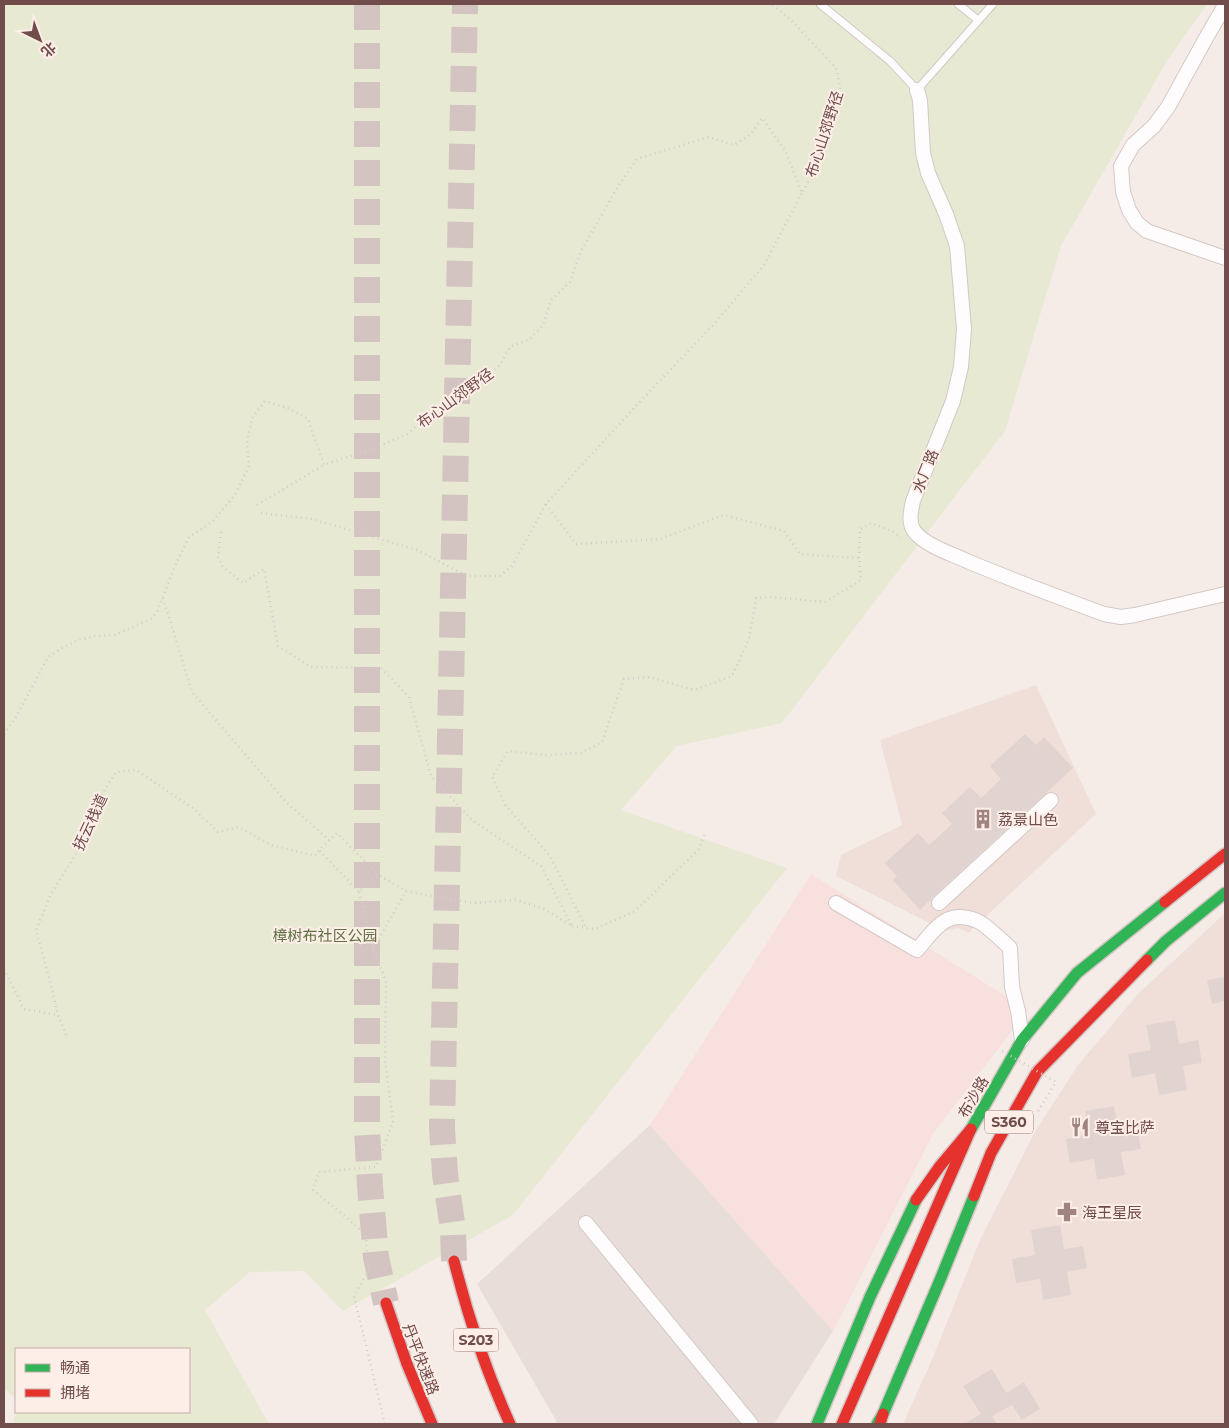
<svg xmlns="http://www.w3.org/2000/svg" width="1229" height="1428" font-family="Montserrat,'Noto Sans SC',sans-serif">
<rect width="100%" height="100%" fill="#f5ece8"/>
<g fill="#f0dfd9">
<polygon points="1036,685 1096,814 968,933 958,928 945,931 836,876 841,855 902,825 880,740"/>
<polygon points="1225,913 1225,1424 903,1424 933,1357 980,1240 1034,1133 1078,1065 1139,993"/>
</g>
<polygon fill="#f8e0df" points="811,874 1028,1010 933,1134 833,1331 650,1125"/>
<polygon fill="#e9ddda" points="650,1125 833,1331 774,1424 558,1424 477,1284"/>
<polygon fill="#e8e9d3" points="4,4 1207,4 1167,61 1061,246 1005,431 782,723 677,746 621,810 787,868 513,1215 343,1311 304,1271 250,1272 205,1310 269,1424 13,1424 16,1405 16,1412 189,1412 189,1349 16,1349 16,1399 4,1389"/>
<g fill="#e1d3d0">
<polygon points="1025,734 1036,745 1044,737 1073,768 933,897 920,910 893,880 897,876 885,863 918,833 929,845 952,824 942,813 970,787 981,798 1001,779 990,766"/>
<polygon points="1225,977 1225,1001 1212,1004 1207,980"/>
<polygon points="1175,1020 1179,1044 1198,1040 1202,1063 1183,1066 1187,1090 1159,1095 1155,1073 1132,1078 1128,1054 1151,1050 1146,1025"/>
<polygon points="1114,1106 1118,1129 1137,1126 1141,1149 1121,1152 1125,1175 1097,1180 1094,1159 1070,1163 1066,1139 1089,1135 1085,1111"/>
<polygon points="1060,1225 1064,1249 1083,1246 1087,1268 1067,1272 1071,1295 1043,1300 1040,1279 1016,1283 1012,1259 1035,1255 1031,1230"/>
<polygon points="992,1369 1006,1393 1024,1382 1040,1409 1022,1420 1012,1405 992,1416 997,1424 964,1424 981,1414 963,1386"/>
</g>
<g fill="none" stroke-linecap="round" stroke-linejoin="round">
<g stroke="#d4c4c1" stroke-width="26" stroke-dasharray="26 13" stroke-linecap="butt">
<polyline points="367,4 367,1129 370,1186 376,1257 386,1303"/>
<polyline points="454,1261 453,1230 445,1174 442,1128 465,4"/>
</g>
<defs>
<g id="lane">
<polyline points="820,4 890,61 917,90 993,4"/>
<polyline points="958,4 978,20"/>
</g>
<g id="street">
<polyline points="1225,5 1206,38 1168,107 1154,126 1133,145 1121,166 1123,192 1129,210 1137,223 1147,231 1225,258"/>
<path d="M917,90l3,10 3,53 5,20 18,41 11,32 7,83 -3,38 -8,34 -40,100c-2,10 -5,20 1,30 10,14 38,23 53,30 45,19 91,36 137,53l17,3 14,-2 90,-21"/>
<path d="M836,903l81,47c9,-10 18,-24 30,-30 11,-6 28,-2 37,5 9,7 18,15 26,23l2,39 6,24 4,29"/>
<polyline points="939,903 1051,800"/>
<polyline points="586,1223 751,1424"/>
</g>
<g id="fast">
<polyline points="1147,960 1166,941 1225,893"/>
<polyline points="970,1131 1022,1040 1077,973 1165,902"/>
<polyline points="817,1424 870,1297 916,1200"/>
<polyline points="877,1424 883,1414 940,1280 974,1196"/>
</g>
<g id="jam">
<polyline points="1165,902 1225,854"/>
<polyline points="974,1196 991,1153 1037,1072 1147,960"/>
<polyline points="916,1200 940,1166 971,1129"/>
<path d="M454,1261c14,56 32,110 56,163"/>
<polyline points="386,1303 407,1364 432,1424"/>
<polyline points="842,1424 970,1131"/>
<polyline points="880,1424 883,1414"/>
</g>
</defs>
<use href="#lane" stroke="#d4c8c5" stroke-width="9"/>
<use href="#street" stroke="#d4c8c5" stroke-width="16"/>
<use href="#fast" stroke="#d3c6c5" stroke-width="14"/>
<use href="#jam" stroke="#d3c6c5" stroke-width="14"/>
<g stroke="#d5cbca" stroke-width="2.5" stroke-dasharray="1 4" stroke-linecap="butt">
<polyline points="546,504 576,544 660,539 724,515 784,531 800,554 859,558 861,580 825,602 771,597 756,598 749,639 732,676 694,690 649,677 624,679 602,742 581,753 545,755 508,751 492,777 506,806 550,856 586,928"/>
<polyline points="257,505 324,465"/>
<polyline points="261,513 312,519 417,550 467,576 500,576 512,566 546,504 634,408 715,323 764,265 802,193"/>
<polyline points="221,532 218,557 222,566 243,583 264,569 278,646 311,667 381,668 409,697 431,776 473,821 541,866 572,926 544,909 516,900 474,903 421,894 406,891 377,874"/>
<polyline points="859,558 860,529 871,523 892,531 901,538"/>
<polyline points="163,598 192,692 286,802 329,840"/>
<polyline points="4,734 16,717 48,657 64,647 78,640 95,636 115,635 151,619 157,612 175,566 189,537 212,522 235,495 249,466 247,442 252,418 265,401 290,409 308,419 324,465 377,447 407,434 438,407 466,394 500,365 510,347 530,339 543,325 551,300 570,282 581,251 617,188 637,159 709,137 734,145 751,134 762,118 786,152 802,193 814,172 826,128 841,91 836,68 792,21 772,4"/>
<polyline points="359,892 373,949 406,891"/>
<polyline points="572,926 595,929 635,911 699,849 705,833"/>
<polyline points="373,949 386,982 385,1060 393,1122 376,1167 319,1172 313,1190 347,1218 366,1235 368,1271 354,1296 385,1424"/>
<polyline points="4,969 24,1009 57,1015"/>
<polyline points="66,1035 58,1015 49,978 36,930 51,894 81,846 92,810 116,772 136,770 193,808 218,832 239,827 271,845 315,856 319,850 337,833 377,874 359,892 319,850"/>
<polyline points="1038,1111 1056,1082"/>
</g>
<use href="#lane" stroke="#fefcfc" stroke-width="7"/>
<use href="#street" stroke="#fefcfc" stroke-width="14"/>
<use href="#fast" stroke="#30b455" stroke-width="11"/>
<use href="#jam" stroke="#e5322d" stroke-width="11"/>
<polyline stroke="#d5cbca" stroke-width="2.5" stroke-dasharray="1 4" stroke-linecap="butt" points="1002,1051 1056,1082"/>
</g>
<defs>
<symbol id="building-bare" viewBox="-9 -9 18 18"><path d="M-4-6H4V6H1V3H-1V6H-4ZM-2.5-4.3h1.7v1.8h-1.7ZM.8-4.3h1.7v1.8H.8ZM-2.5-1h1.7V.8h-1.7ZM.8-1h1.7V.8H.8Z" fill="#9f8482" stroke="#feeee8" stroke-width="2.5" paint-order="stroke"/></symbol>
<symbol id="restaurant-bare" viewBox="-9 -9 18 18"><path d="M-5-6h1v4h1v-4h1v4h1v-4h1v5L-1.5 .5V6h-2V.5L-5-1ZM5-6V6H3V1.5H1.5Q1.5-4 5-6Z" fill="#9f8482" stroke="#feeee8" stroke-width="2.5" paint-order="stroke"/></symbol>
<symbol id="pharmacy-bare" viewBox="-9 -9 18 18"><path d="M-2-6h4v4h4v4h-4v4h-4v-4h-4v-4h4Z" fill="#9f8482" stroke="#feeee8" stroke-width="2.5" paint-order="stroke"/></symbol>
</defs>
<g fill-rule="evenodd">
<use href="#building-bare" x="969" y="805" width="28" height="28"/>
<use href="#restaurant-bare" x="1066" y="1113" width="28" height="28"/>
<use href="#pharmacy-bare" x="1053" y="1198" width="28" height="28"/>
</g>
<g text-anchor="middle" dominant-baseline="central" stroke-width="4" stroke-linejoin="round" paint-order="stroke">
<g fill="#feeee8" stroke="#9b7d7a" stroke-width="1">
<rect x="985" y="1110.5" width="48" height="23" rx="4"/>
<rect x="453.5" y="1328.5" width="45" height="23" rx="4"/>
</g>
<g font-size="14" font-weight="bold" fill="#704c4b">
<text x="1009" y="1122">S360</text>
<text x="476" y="1340">S203</text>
</g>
<g font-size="15" fill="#704c4b" stroke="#feeee8">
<text transform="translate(824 134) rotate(-72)">布心山郊野径</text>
<text transform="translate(455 398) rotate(-36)">布心山郊野径</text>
<text transform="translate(925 471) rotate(-68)">水厂路</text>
<text transform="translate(90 822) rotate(-65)">抚云栈道</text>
<text transform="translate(973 1097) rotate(-60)">布沙路</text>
<text transform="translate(421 1359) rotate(69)">丹平快速路</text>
</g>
<g font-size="15" fill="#704c4b" stroke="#feeee8" text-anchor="start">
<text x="998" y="819">荔景山色</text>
<text x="1095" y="1127">尊宝比萨</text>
<text x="1082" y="1212">海王星辰</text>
</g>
<g font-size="15" fill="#5e7041" stroke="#feeee8">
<text x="325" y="935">樟树布社区公园</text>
</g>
</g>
<rect width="1229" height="1428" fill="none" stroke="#704c4b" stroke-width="10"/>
<rect x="15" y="1348" width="175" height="65" fill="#feeee8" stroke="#c5ada9"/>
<rect x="25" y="1364" width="25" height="8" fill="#30b455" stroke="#c5ada9"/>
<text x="60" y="1373" font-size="15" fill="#704c4b">畅通</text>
<rect x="25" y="1389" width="25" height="8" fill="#e5322d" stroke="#c5ada9"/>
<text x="60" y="1398" font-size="15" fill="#704c4b">拥堵</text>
<g transform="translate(40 40) rotate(138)" stroke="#feeee8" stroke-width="4" paint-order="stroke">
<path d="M0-4L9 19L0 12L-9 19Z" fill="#704c4b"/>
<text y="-8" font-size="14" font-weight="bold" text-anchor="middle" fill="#704c4b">北</text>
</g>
</svg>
